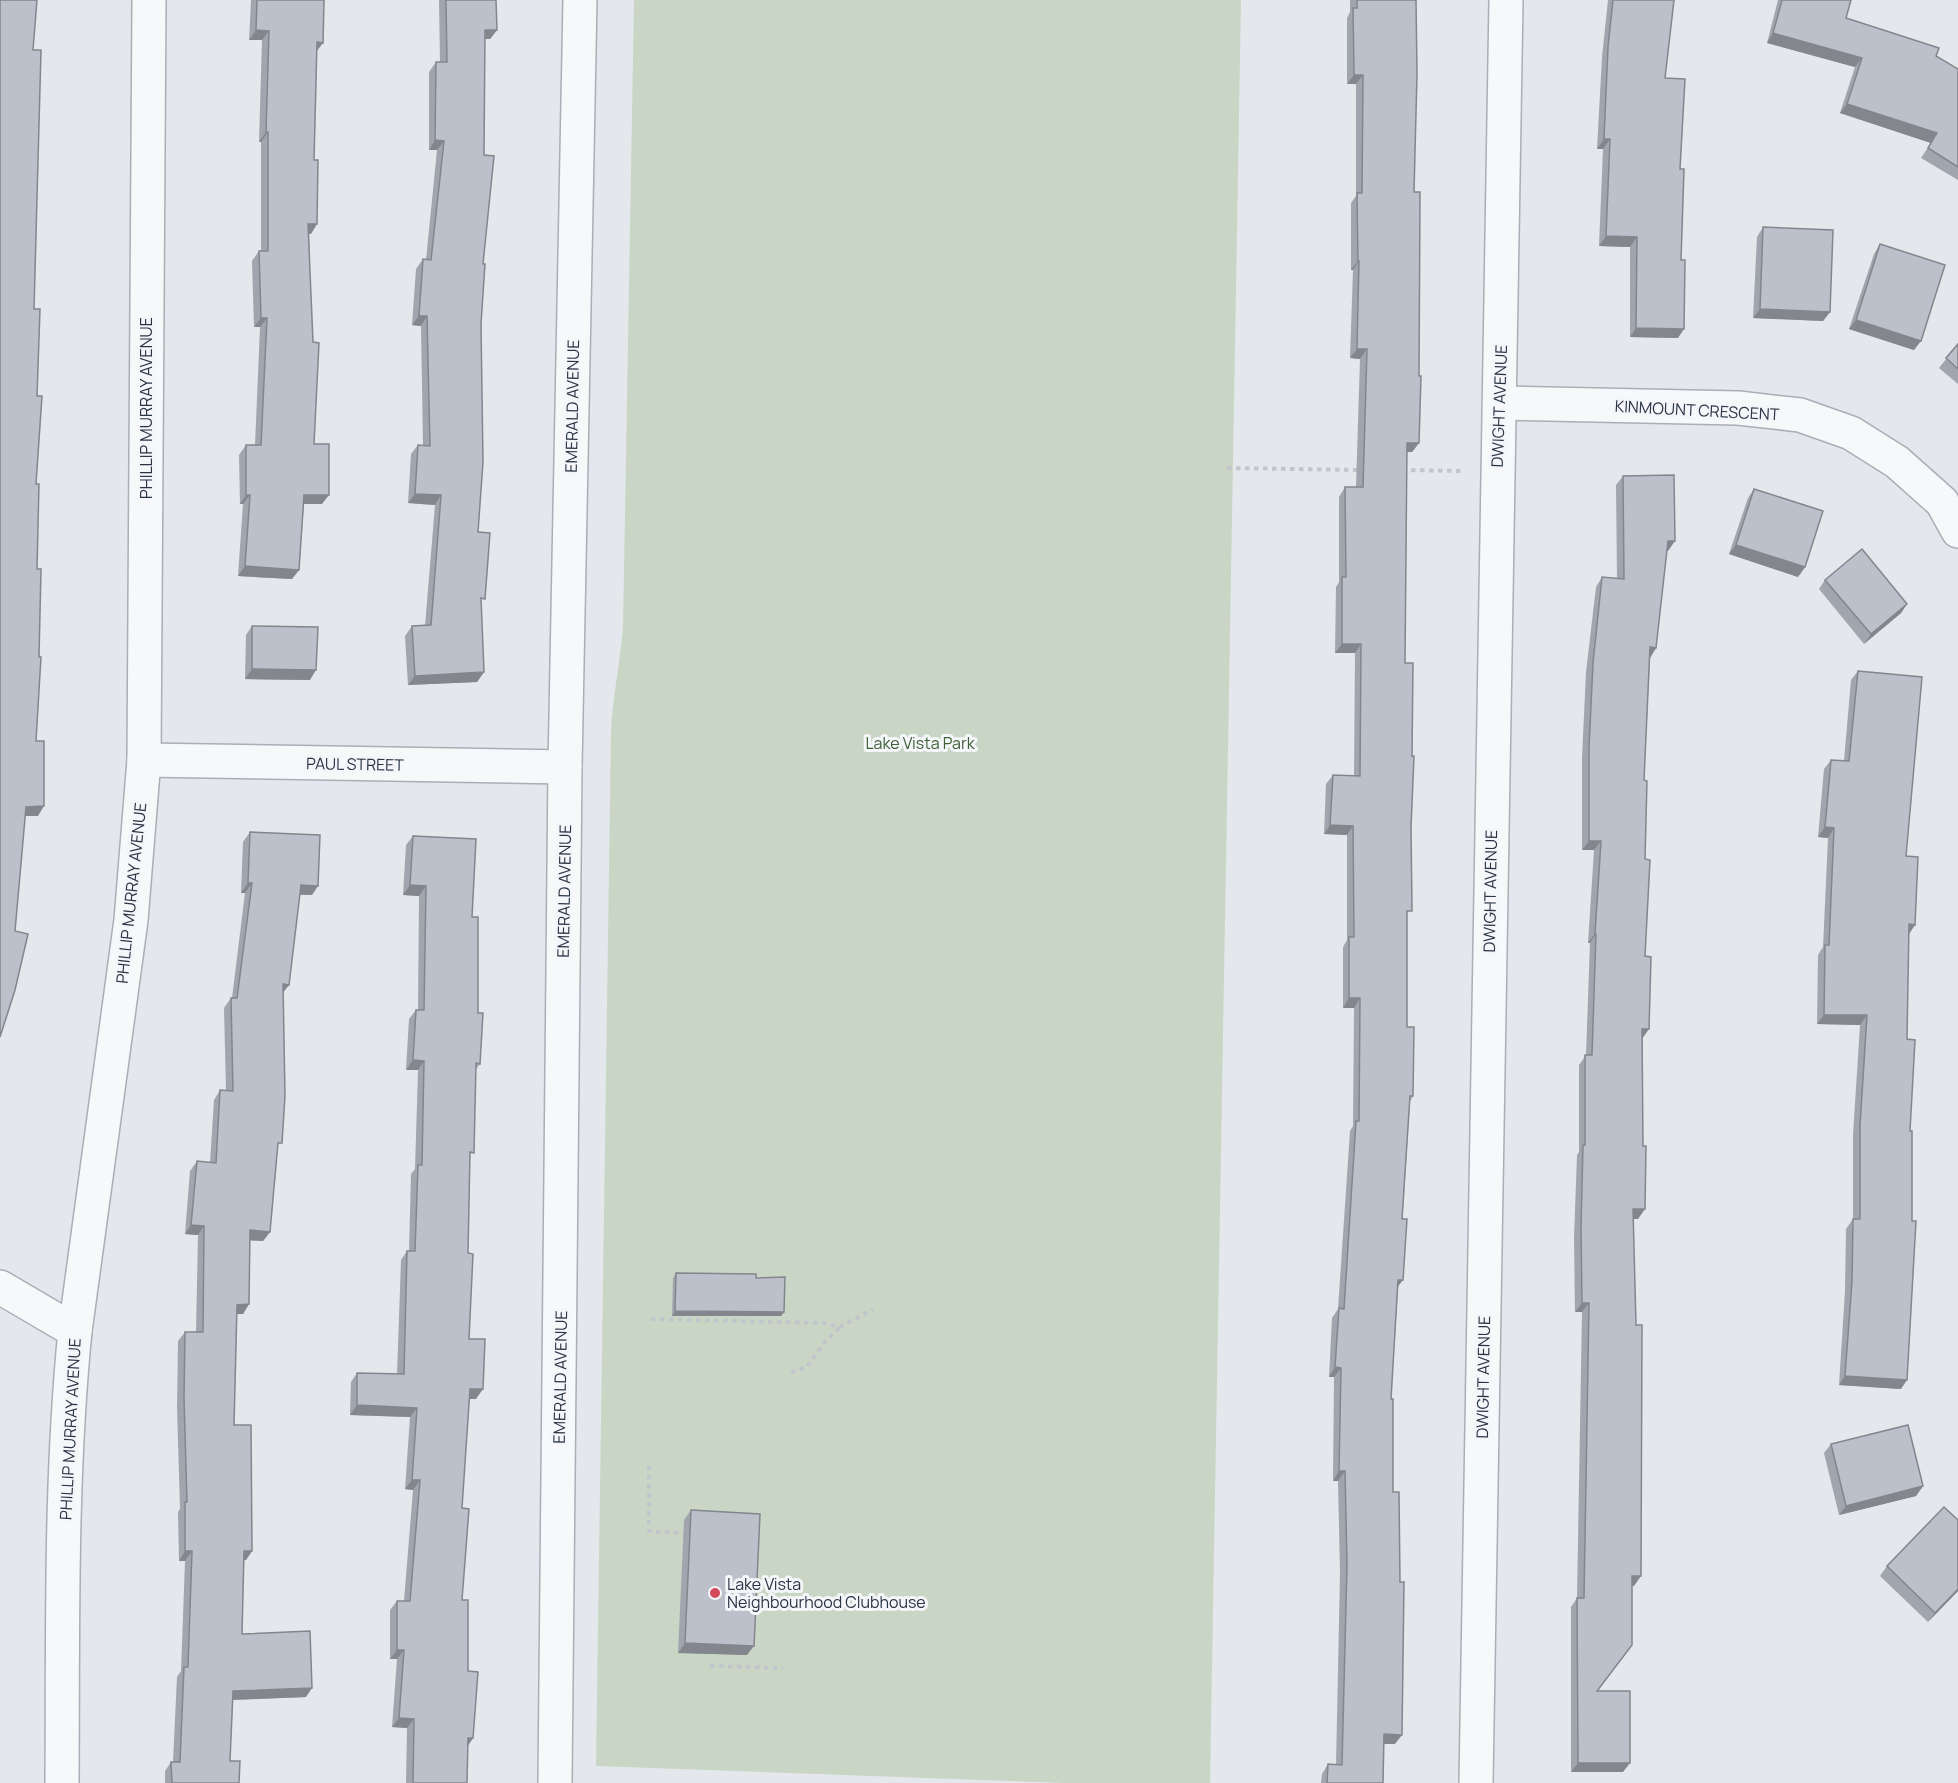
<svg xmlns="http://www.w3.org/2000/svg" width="1958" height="1783" font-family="Manrope,sans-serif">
<rect width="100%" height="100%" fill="#e4e7ec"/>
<path fill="#c9d6c5" d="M634,0h607l-31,1783h-147l-467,-17 15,-1035c2,-35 9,-68 12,-103z"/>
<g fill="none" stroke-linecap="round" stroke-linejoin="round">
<defs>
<g id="minor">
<polyline points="1500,403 1738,408 1800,415 1851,433 1897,462 1942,502 1958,531"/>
<polyline points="144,760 565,767"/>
<polyline points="0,1287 75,1331"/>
<path d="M62,1783c1,-150 -2,-302 13,-452l56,-411 13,-160 5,-760"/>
<polyline points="555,1783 565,767 580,0"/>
<polyline points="1476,1783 1506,0"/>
</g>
</defs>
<use href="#minor" stroke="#a9aeb7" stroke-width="36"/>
<g stroke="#c2c5cb" stroke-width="4" stroke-dasharray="4.5 4.5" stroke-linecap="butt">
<polyline points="1227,468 1361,470"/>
<polyline points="1402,470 1463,471"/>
<polyline points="651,1319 823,1323 840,1327 873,1309"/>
<polyline points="791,1372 807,1367 824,1343 840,1327"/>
<polyline points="649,1466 649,1531 684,1533"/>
<polyline points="710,1666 783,1668"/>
</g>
<use href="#minor" stroke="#f7f8fa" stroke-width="33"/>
</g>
<g fill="#a1a5ae">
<polygon points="251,0 324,0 317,50 311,234 309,234 314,444 322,504 304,504 299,570 292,579 238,576 243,504 240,504 239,455 246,445 255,445 260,327 254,327 252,261 259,251 261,251 261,142 259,142 262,40 249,40"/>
<polygon points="439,0 496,0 497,30 490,39 485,39 483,264 481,324 478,532 484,672 477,682 408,685 405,636 412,626 425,626 435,505 408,503 411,454 418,445 423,445 421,326 412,325 416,269 423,259 426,260 437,150 429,150 429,72 436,62 440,62"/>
<polygon points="1350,0 1416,0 1414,192 1419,443 1412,452 1407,452 1405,663 1407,1027 1413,1096 1410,1101 1391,1399 1393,1492 1395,1744 1384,1744 1383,1783 1321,1783 1322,1774 1328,1764 1336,1765 1340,1573 1338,1481 1333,1481 1334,1377 1329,1377 1332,1318 1338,1309 1350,1131 1353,1126 1354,1008 1343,1008 1343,947 1347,940 1347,835 1324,834 1326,784 1333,775 1354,776 1355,653 1335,653 1336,587 1339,582 1339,497 1345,487 1356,487 1360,359 1350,358 1353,270 1351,270 1351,203 1356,196 1356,84 1347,84 1347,18 1350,12"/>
<polygon points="1608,0 1674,0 1665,78 1680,169 1678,338 1630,337 1630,247 1599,246 1603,149 1597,149 1602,57"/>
<polygon points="1778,0 1851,0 1846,18 1936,56 1958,69 1958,180 1921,158 1931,143 1840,113 1855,67 1767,43"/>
<polygon points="1763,227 1830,312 1823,321 1753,318 1757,237"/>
<polygon points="1880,244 1914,350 1849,329 1874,254"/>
<polygon points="1958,344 1958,384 1939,368"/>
<polygon points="1623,476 1668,551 1667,551 1656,648 1650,657 1644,780 1645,859 1645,956 1638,1219 1634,1219 1634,1586 1632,1586 1597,1691 1623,1772 1571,1772 1571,1607 1577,1598 1582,1312 1575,1312 1574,1238 1577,1155 1579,1152 1579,1065 1586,1055 1590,943 1588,943 1594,850 1582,850 1582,758 1586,672 1596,587 1602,577 1617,579 1616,485"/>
<polygon points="1754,489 1805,567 1798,577 1729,554 1748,498"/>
<polygon points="1825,580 1907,604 1901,613 1864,644 1819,589"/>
<polygon points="252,626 310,680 245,679 246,635"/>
<polygon points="1858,671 1906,856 1909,933 1907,1039 1910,1131 1901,1389 1839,1385 1845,1291 1846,1229 1853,1219 1853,1135 1860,1025 1817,1024 1818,955 1823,947 1828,838 1818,837 1824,769 1831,760 1844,761 1851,680"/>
<polygon points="250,832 312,895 300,895 283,992 277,1150 270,1232 263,1241 250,1240 249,1304 243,1314 237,1314 234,1425 252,1551 246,1560 244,1560 242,1634 306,1697 233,1700 230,1761 239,1783 165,1783 165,1771 171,1762 173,1762 177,1677 181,1671 185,1561 179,1561 178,1512 180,1509 177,1407 178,1341 185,1332 196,1332 198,1235 185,1234 190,1171 197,1161 210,1163 214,1100 220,1090 226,1090 224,1008 231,998 232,998 245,893 241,893 243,842"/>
<polygon points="413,836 472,917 478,1013 480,1064 476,1069 470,1158 468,1253 469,1339 476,1399 469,1399 462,1508 462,1600 473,1738 468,1746 467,1783 406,1783 407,1728 392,1727 397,1659 390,1659 390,1610 397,1601 404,1601 413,1490 405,1489 410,1417 350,1415 351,1382 357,1373 397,1374 401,1260 407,1251 409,1251 411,1174 415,1169 418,1070 406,1070 409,1019 416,1010 418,1010 419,896 403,895 406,845"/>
<polygon points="676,1273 756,1278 784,1312 781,1316 672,1316 673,1278"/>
<polygon points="1831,1444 1923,1486 1916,1496 1839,1515 1824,1453"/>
<polygon points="691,1510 747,1655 678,1653 684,1520"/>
<polygon points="1887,1566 1958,1591 1928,1622 1880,1576"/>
</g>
<g fill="#83868d">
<polygon points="256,30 269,31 262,40 249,40"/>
<polygon points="485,30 497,30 490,39 478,39"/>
<polygon points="1773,33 1862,58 1855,67 1767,43"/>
<polygon points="317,42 323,43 316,52"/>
<polygon points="1354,75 1363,75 1356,84 1347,84"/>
<polygon points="1847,104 1937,133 1931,143 1840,113"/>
<polygon points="266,132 268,132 261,142 259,142"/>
<polygon points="1604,139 1610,139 1603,149 1597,149"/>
<polygon points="435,140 444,141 437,150 429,150"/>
<polygon points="308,224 317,224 311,234 302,234"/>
<polygon points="1606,236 1637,237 1630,247 1599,246"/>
<polygon points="1358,261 1359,261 1353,270 1351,270"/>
<polygon points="1760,309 1830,312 1823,321 1753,318"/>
<polygon points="419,316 427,316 421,326 412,325"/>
<polygon points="261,318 267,318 260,327 254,327"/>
<polygon points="1856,320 1921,341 1914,350 1849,329"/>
<polygon points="1636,328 1684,329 1678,338 1630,337"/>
<polygon points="1357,349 1367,349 1360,359 1350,358"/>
<polygon points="1407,443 1419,443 1412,452 1400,452"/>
<polygon points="415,494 441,495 435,505 408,503"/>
<polygon points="246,495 250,495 243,504 240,504"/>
<polygon points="304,495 329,495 322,504 298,504"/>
<polygon points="1668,541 1675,541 1668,551 1661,551"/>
<polygon points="1736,545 1805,567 1798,577 1729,554"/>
<polygon points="245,566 299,570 292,579 238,576"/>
<polygon points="1907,604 1901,613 1864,644 1871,634"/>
<polygon points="1342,644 1361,644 1355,653 1335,653"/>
<polygon points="1650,647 1656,648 1650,658"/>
<polygon points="252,669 316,670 310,680 245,679"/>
<polygon points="484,672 477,682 408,685 415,676"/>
<polygon points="44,806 38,816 19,816 26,807"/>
<polygon points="1330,825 1353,826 1347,835 1324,834"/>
<polygon points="1825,827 1834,828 1828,838 1818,837"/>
<polygon points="1589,841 1601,841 1594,850 1582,850"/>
<polygon points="248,883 252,883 245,893 241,893"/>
<polygon points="301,885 318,886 312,895 295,894"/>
<polygon points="410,885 426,886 419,896 403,895"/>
<polygon points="1909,924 1915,925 1909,934"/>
<polygon points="1595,934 1596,934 1590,943 1588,943"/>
<polygon points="283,984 289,985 282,994"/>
<polygon points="1349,998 1360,998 1354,1008 1343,1008"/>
<polygon points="1824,1015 1867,1015 1860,1025 1817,1024"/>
<polygon points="1642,1029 1649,1029 1642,1039"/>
<polygon points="413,1060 424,1061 418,1070 406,1070"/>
<polygon points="1633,1209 1645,1209 1638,1219 1627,1219"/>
<polygon points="191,1225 204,1226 198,1235 185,1234"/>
<polygon points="250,1230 270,1232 263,1241 244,1240"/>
<polygon points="1398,1280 1403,1280 1396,1289"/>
<polygon points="1582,1303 1589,1303 1582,1312 1575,1312"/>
<polygon points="249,1304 243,1314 230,1314 237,1305"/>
<polygon points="675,1311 784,1312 781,1316 672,1316"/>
<polygon points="1335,1367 1341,1368 1334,1377 1329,1377"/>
<polygon points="1845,1376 1907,1380 1901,1389 1839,1385"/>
<polygon points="470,1389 483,1389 476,1399 463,1399"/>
<polygon points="357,1405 417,1408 410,1417 350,1415"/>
<polygon points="1339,1471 1345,1471 1338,1481 1333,1481"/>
<polygon points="412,1480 420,1480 413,1490 405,1489"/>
<polygon points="1923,1486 1916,1496 1839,1515 1846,1506"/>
<polygon points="185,1551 192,1551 185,1561 179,1561"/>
<polygon points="244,1551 252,1551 246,1560 238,1560"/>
<polygon points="1632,1576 1641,1576 1634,1586 1625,1586"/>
<polygon points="1958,1589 1958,1591 1928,1622 1935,1613"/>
<polygon points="685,1643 754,1646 747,1655 678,1653"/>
<polygon points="397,1650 404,1650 397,1659 390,1659"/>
<polygon points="312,1688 306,1697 227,1700 233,1691"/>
<polygon points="399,1718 414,1719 407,1728 392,1727"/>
<polygon points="1384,1734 1402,1735 1395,1744 1378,1744"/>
<polygon points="468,1738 473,1738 466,1748"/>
<polygon points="1578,1763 1630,1763 1623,1772 1571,1772"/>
</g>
<g fill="#bbc0ca" stroke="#83868d" stroke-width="1.5">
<polygon points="0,0 37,0 33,50 41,50 34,309 40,309 37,396 42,396 36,484 39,484 37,569 41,569 39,657 41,657 36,741 44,741 44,806 26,807 15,931 28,934 15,990 0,1037"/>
<polygon points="257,0 324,0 323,43 317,42 314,160 318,160 317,224 308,224 313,342 319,343 314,444 329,444 329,495 304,495 299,570 245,566 250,495 246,495 246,445 261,445 267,318 261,318 259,251 268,251 268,132 266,132 269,31 256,30"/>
<polygon points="446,0 496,0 497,30 485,30 484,155 494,156 483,264 485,264 481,324 483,462 478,532 490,533 485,599 481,598 484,672 415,676 412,626 431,625 441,495 415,494 418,445 430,446 427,316 419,316 423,259 431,260 444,141 435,140 436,62 447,62"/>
<polygon points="1357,0 1416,0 1417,74 1414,192 1420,192 1419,376 1421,376 1419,443 1407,443 1405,663 1413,663 1412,756 1414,756 1411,827 1412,911 1407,911 1407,1027 1414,1027 1413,1096 1410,1096 1402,1219 1407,1219 1403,1280 1398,1280 1391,1399 1393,1399 1393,1492 1399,1492 1400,1582 1404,1582 1402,1735 1384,1734 1383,1783 1327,1783 1328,1764 1342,1765 1347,1564 1345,1471 1339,1471 1341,1368 1335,1367 1339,1308 1344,1309 1356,1121 1359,1121 1360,998 1349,998 1349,937 1354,937 1353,826 1330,825 1333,775 1360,776 1361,644 1342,644 1342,577 1346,577 1345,487 1363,487 1367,349 1357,349 1359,261 1358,261 1357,193 1362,193 1363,75 1354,75 1353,8 1357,8"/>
<polygon points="1613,0 1674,0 1665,78 1685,79 1680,169 1684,169 1681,260 1685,260 1684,329 1636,328 1637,237 1606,236 1610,139 1604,139 1608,47"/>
<polygon points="1782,0 1851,0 1846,18 1939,48 1936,56 1958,69 1958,167 1928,148 1937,133 1847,104 1862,58 1773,33"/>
<polygon points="1763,227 1833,230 1830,312 1760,309"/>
<polygon points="1880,244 1945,265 1921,341 1856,320"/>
<polygon points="1958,344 1958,369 1946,358"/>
<polygon points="1674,475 1675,541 1668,541 1656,648 1650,647 1644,780 1647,781 1645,859 1650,860 1645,956 1651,957 1649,1029 1642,1029 1643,1146 1646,1146 1645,1209 1633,1209 1636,1325 1642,1325 1641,1576 1632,1576 1632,1645 1597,1691 1630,1691 1630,1763 1578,1763 1577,1598 1584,1598 1589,1303 1582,1303 1581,1228 1583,1145 1585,1145 1585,1055 1592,1055 1596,934 1595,934 1601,841 1589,841 1589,748 1593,663 1602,577 1624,579 1623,476"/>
<polygon points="1754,489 1823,511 1805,567 1736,545"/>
<polygon points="1862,549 1907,604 1871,634 1825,580"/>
<polygon points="252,626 318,627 316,670 252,669"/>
<polygon points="1858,671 1922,677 1906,856 1918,857 1915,925 1909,924 1907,1039 1915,1040 1910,1131 1912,1131 1912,1221 1916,1221 1907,1380 1845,1376 1852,1281 1853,1219 1860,1219 1860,1126 1867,1015 1824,1015 1825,945 1829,945 1834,828 1825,827 1831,760 1849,761"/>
<polygon points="250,832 320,835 318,886 301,885 289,985 283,984 285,1096 282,1143 278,1143 270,1232 250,1230 249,1304 237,1305 234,1425 251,1425 252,1551 244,1551 242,1634 310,1631 312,1688 233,1691 230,1761 240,1761 239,1783 172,1783 171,1762 180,1762 184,1667 188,1667 192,1551 185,1551 185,1502 187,1502 184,1398 185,1332 203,1332 204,1226 191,1225 197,1161 216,1163 220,1090 233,1091 231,998 237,998 252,883 248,883"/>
<polygon points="413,836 476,839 472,917 478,917 478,1013 483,1013 480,1064 476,1063 474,1153 470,1152 468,1253 473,1254 469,1339 485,1339 483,1389 470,1389 462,1508 469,1509 462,1600 468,1600 468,1671 478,1672 473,1738 468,1738 467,1783 413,1783 414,1719 399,1718 404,1650 397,1650 397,1601 410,1601 420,1480 412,1480 417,1408 357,1405 357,1373 404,1374 407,1251 415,1251 418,1165 422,1165 424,1061 413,1060 416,1010 424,1010 426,886 410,885"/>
<polygon points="676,1273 756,1274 756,1278 785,1277 784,1312 675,1311"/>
<polygon points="1908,1425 1923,1486 1846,1506 1831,1444"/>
<polygon points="1944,1507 1958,1520 1958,1589 1935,1613 1887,1566"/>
<polygon points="691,1510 760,1514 754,1646 685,1643"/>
</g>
<circle fill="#d1495b" stroke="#f4f6f9" stroke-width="2" cx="715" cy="1593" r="6"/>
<g text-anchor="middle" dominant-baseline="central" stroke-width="6" stroke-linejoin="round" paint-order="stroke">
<g font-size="16" fill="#2b3445" stroke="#f4f6f9">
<text transform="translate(572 406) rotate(-89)">EMERALD AVENUE</text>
<text transform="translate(1499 406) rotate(-88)">DWIGHT AVENUE</text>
<text transform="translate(146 408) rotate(-90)">PHILLIP MURRAY AVENUE</text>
<text transform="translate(1697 410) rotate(3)">KINMOUNT CRESCENT</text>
<text transform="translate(355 764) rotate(1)">PAUL STREET</text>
<text transform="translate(564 891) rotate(-89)">EMERALD AVENUE</text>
<text transform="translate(1490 891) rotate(-89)">DWIGHT AVENUE</text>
<text transform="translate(131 893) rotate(-84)">PHILLIP MURRAY AVENUE</text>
<text transform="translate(560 1377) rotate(-89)">EMERALD AVENUE</text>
<text transform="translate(1483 1377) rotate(-89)">DWIGHT AVENUE</text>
<text transform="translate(70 1429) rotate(-87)">PHILLIP MURRAY AVENUE</text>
</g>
<g font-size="16" fill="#3f6138" stroke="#f4f6f9">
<text x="920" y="743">Lake Vista Park</text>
</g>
<g font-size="16" fill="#2b3445" stroke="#f4f6f9" text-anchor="start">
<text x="727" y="1584">Lake Vista<tspan x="727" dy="18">Neighbourhood Clubhouse</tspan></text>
</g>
</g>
</svg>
